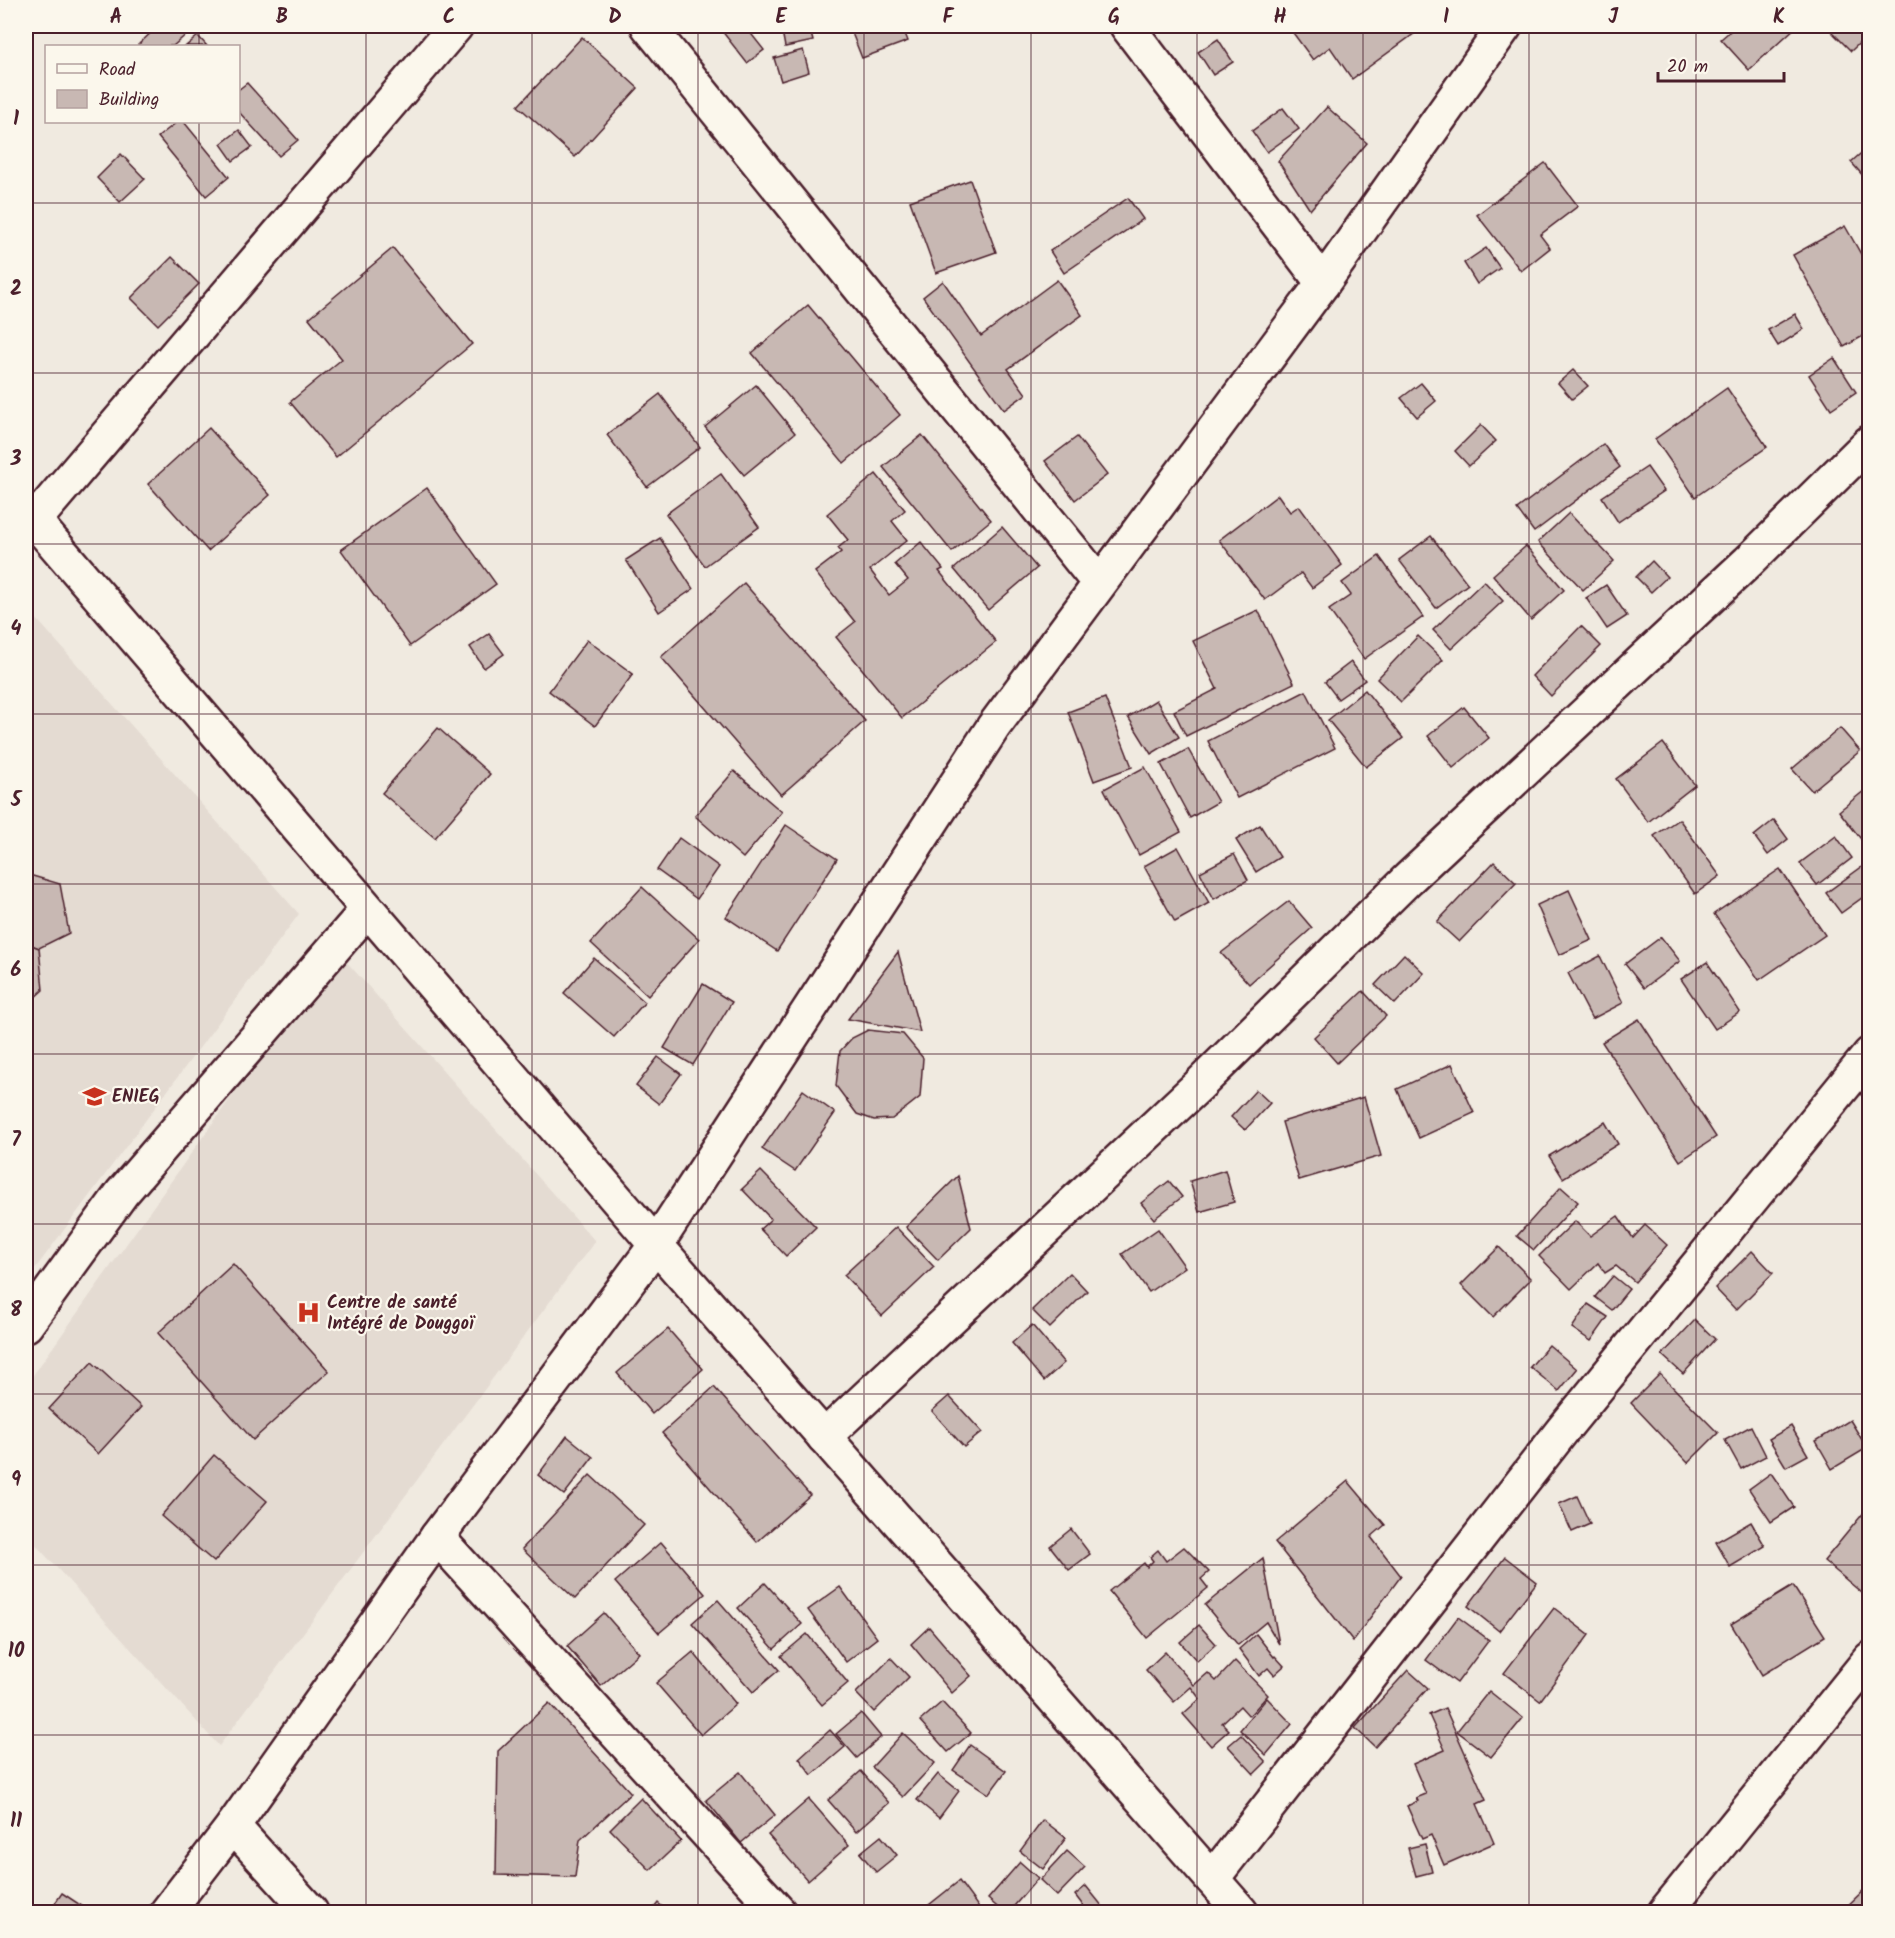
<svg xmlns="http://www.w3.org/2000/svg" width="1895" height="1938" font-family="Kalam,sans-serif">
<rect width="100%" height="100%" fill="#f0eae0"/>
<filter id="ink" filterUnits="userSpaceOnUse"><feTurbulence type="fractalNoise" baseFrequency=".0167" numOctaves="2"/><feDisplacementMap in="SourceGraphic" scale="12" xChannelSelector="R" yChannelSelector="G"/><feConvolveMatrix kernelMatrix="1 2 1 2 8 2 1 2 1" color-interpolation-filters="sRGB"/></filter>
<g filter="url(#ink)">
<g fill="#e4dbd2">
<polygon points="26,607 299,914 26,1281"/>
<polygon points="336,950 595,1241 219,1746 26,1534 26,1385"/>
</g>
<g fill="#c8b8b3" stroke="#4a1f2b" stroke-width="1.5">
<polygon points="158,26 196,26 173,46 139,46 138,45"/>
<polygon points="718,26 745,26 764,50 747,63"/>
<polygon points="781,26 809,26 813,41 785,47"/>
<polygon points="872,26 902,26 908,41 862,58 852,33"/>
<polygon points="1288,26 1409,26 1415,33 1352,79 1330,47 1313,60"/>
<polygon points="1423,26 1440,26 1427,33"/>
<polygon points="1736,26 1797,26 1749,70 1721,39"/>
<polygon points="1826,26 1866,26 1870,29 1870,33 1851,51"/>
<polygon points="198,36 207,46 186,46"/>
<polygon points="582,37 638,88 575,157 518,106"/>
<polygon points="1218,39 1233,62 1213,75 1198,52"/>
<polygon points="803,50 809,72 781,81 774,58"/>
<polygon points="247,83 298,140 279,156 238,111 238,90"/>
<polygon points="1327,107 1367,143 1310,210 1278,161"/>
<polygon points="1283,108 1299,129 1267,152 1252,131"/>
<polygon points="177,122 184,122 229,177 206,196 158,137"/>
<polygon points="239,130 252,147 233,161 221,144"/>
<polygon points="1867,148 1870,151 1870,175 1865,178 1851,162"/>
<polygon points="121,154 145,179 120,202 97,178"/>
<polygon points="1545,163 1578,206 1540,235 1550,248 1521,271 1477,215"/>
<polygon points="970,180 996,252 936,273 910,201"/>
<polygon points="1128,198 1143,219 1064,273 1050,251"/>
<polygon points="1845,226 1870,270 1870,332 1844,347 1793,255"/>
<polygon points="393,248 472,344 336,457 290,402 342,359 309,318"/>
<polygon points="1486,248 1500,268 1477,284 1464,263"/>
<polygon points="172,257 199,284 158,325 131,298"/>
<polygon points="1057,280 1082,315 1008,369 1026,394 1004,410 923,297 943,281 981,336"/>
<polygon points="808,305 900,415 844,463 752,353"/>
<polygon points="1795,314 1804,329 1778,346 1768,330"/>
<polygon points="1834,358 1856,392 1831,409 1809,375"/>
<polygon points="1573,370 1588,386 1572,399 1558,383"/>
<polygon points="1421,383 1436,401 1417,417 1401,398"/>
<polygon points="756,385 795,433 744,475 705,427"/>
<polygon points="1727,388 1767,447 1695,497 1655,439"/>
<polygon points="660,394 700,447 647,487 607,435"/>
<polygon points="1481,425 1496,441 1469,466 1455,451"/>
<polygon points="209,428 270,495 208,551 148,484"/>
<polygon points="922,435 991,520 952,552 883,467"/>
<polygon points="1077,437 1107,475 1075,500 1045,461"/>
<polygon points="1603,444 1620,467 1534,532 1517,509"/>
<polygon points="1647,467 1664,491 1618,522 1602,497"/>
<polygon points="721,474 759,527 705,566 666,514"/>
<polygon points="876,474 905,510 892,521 907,540 870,570 889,595 908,580 895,564 921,542 943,569 939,571 996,642 902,718 836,637 855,622 815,572 841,552 838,548 848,540 827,514"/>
<polygon points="427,488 496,584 410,646 341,550"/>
<polygon points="1278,495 1290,512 1299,506 1342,565 1312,588 1301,573 1265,600 1219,540"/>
<polygon points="1569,513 1614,561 1583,590 1538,542"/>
<polygon points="1002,527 1037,568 988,610 954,569"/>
<polygon points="1431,536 1468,584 1436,608 1399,560"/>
<polygon points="660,538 693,589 659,612 626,560"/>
<polygon points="1526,546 1564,590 1531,620 1493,575"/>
<polygon points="1379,556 1423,617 1364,659 1329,610 1351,595 1342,583"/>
<polygon points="1652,561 1667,577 1651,592 1636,577"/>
<polygon points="1484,581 1503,601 1451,649 1433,630"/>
<polygon points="744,583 865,721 781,795 661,657"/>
<polygon points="1606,585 1627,616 1607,629 1586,598"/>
<polygon points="1258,610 1294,683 1186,736 1174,711 1217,689 1193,641"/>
<polygon points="1581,626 1601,646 1551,696 1532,676"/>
<polygon points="489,634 504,654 484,668 470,647"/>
<polygon points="1418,636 1443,660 1401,702 1377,679"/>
<polygon points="587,640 633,674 595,726 549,691"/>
<polygon points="1351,662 1365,680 1338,699 1325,682"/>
<polygon points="1365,690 1403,738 1366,767 1328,720"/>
<polygon points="1306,691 1335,748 1237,798 1208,741"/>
<polygon points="1105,698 1132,767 1094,781 1068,712"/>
<polygon points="1156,700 1179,737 1151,754 1128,717"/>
<polygon points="1464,707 1489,738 1453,768 1428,736"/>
<polygon points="438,728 490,774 435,838 382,793"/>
<polygon points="1840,728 1860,751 1812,791 1792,769"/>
<polygon points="1663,743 1695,785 1648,822 1616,779"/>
<polygon points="1188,749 1218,802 1190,818 1161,764"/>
<polygon points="1145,767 1181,832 1139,855 1104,789"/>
<polygon points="734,771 782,812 743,858 695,816"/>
<polygon points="1870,786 1870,838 1864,843 1839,811"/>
<polygon points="1679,819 1720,876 1695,894 1654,836"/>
<polygon points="1774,820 1788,839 1768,855 1754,836"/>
<polygon points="786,825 837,859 777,951 726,917"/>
<polygon points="1260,825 1280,857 1256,872 1236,840"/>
<polygon points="1836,836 1852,858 1817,885 1800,863"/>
<polygon points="679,838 719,867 697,899 657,870"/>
<polygon points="1178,847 1209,903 1175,922 1144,866"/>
<polygon points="1234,854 1248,880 1214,899 1200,872"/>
<polygon points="1494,862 1516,883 1459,942 1437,922"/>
<polygon points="1863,866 1870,875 1870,892 1841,913 1826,893"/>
<polygon points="1780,869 1825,935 1759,980 1714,914"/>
<polygon points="26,874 60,884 69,933 39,948 26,943"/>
<polygon points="642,887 699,939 648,996 591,943"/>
<polygon points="1569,890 1592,940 1559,955 1537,905"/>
<polygon points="1289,901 1312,928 1249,984 1221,953"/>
<polygon points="1661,937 1680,961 1644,988 1625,964"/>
<polygon points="26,943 39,948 43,990 26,1005"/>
<polygon points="898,952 920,1032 848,1019"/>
<polygon points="1404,954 1424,973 1395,1004 1375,985"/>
<polygon points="1600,956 1623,1003 1592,1019 1568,973"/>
<polygon points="594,958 645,1002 614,1037 564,993"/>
<polygon points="1707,962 1740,1012 1715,1029 1681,979"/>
<polygon points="703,984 732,1002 693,1065 664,1048"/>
<polygon points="1363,991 1386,1016 1337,1063 1314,1037"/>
<polygon points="1639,1019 1716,1137 1680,1161 1602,1042"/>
<polygon points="868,1030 903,1034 923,1058 920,1097 892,1119 874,1120 857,1114 836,1086 840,1051 852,1038"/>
<polygon points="658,1057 681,1074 659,1104 636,1086"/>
<polygon points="1452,1064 1474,1113 1419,1138 1397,1089"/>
<polygon points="803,1090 835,1113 795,1171 762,1149"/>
<polygon points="1256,1090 1270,1103 1245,1130 1231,1117"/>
<polygon points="1364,1097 1381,1156 1299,1180 1282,1122"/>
<polygon points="1605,1122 1618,1144 1563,1178 1549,1156"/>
<polygon points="1225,1170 1234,1202 1199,1212 1190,1181"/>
<polygon points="761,1171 816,1227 786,1256 760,1229 771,1219 742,1189"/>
<polygon points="958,1176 971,1228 938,1260 906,1227"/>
<polygon points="1169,1181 1182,1197 1154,1219 1141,1203"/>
<polygon points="1561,1187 1578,1202 1534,1250 1517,1236"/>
<polygon points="1618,1216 1633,1238 1645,1225 1667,1245 1635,1282 1616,1266 1605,1273 1598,1263 1571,1289 1539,1256 1575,1221 1590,1236"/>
<polygon points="896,1227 934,1267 882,1316 844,1275"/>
<polygon points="1158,1229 1185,1267 1149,1292 1122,1254"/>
<polygon points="1499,1247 1531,1279 1493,1317 1461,1285"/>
<polygon points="1752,1251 1773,1273 1736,1310 1715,1288"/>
<polygon points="233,1264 329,1371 253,1440 158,1333"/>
<polygon points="1070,1273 1087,1291 1050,1328 1032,1310"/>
<polygon points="1613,1276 1629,1289 1612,1310 1595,1297"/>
<polygon points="1588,1304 1608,1317 1591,1341 1572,1328"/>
<polygon points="1695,1320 1715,1339 1683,1374 1662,1355"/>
<polygon points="1032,1325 1064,1363 1044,1381 1012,1343"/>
<polygon points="668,1329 703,1369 652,1414 617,1373"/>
<polygon points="1549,1345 1577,1369 1559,1391 1530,1367"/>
<polygon points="92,1362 141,1407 98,1454 49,1409"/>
<polygon points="1660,1374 1718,1433 1688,1463 1631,1403"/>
<polygon points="714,1387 810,1495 757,1542 662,1433"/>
<polygon points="949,1396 982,1432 964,1447 932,1411"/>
<polygon points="1850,1420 1867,1448 1832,1469 1816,1441"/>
<polygon points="1751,1426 1766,1456 1741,1469 1725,1440"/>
<polygon points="1791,1426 1808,1455 1786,1467 1769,1439"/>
<polygon points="567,1436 593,1457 564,1495 538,1475"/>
<polygon points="214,1455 267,1501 214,1562 161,1516"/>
<polygon points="1771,1473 1794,1507 1771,1522 1749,1489"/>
<polygon points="590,1475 644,1525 575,1599 522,1549"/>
<polygon points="1348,1481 1385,1525 1371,1537 1401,1576 1353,1641 1275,1542"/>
<polygon points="1577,1496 1590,1524 1572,1532 1559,1504"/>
<polygon points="1870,1505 1870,1584 1862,1593 1824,1561"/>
<polygon points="1751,1522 1765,1546 1730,1567 1716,1542"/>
<polygon points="1071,1529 1090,1554 1069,1570 1050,1546"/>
<polygon points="661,1542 705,1594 659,1633 615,1582"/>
<polygon points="1184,1547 1209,1572 1201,1579 1208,1588 1147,1638 1109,1591 1144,1563 1147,1567 1153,1561 1150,1557 1158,1550 1166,1561"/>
<polygon points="1505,1557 1537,1582 1499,1631 1468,1606"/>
<polygon points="1263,1558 1279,1644 1266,1622 1238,1645 1205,1605"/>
<polygon points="765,1583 802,1624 774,1649 738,1608"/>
<polygon points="1793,1586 1825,1636 1762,1675 1731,1624"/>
<polygon points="840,1587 877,1638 846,1662 808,1610"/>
<polygon points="718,1600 779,1670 753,1692 692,1623"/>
<polygon points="1554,1608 1589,1635 1540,1701 1504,1673"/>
<polygon points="604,1613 639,1653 601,1686 567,1646"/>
<polygon points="1458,1617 1489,1640 1457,1683 1426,1660"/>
<polygon points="1199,1625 1216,1644 1197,1661 1180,1642"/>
<polygon points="929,1627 971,1676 952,1693 911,1644"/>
<polygon points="807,1634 848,1683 822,1705 781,1656"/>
<polygon points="1256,1634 1274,1657 1275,1656 1284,1666 1274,1675 1268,1668 1259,1676 1239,1649"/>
<polygon points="693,1652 736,1704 701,1735 656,1683"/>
<polygon points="1165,1652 1194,1685 1208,1673 1216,1681 1235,1661 1268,1695 1249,1716 1240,1706 1222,1723 1229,1730 1211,1746 1183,1714 1200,1699 1191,1687 1174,1702 1146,1670"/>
<polygon points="891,1658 909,1677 874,1712 856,1693"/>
<polygon points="1408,1670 1428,1688 1375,1747 1355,1728"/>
<polygon points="1489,1691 1523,1718 1491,1757 1457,1731"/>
<polygon points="1267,1698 1292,1724 1266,1755 1240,1730"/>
<polygon points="942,1702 971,1733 948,1752 920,1721"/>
<polygon points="549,1703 631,1793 580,1840 575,1877 496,1875 498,1751"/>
<polygon points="1445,1708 1486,1800 1477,1804 1494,1843 1444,1865 1431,1835 1422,1839 1407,1806 1418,1801 1416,1798 1426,1794 1413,1764 1445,1750 1429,1715"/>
<polygon points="861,1713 881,1737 857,1758 836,1734"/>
<polygon points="830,1730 845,1747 812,1775 799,1758"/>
<polygon points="903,1733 935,1763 903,1797 872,1767"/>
<polygon points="1241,1735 1266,1762 1254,1774 1228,1746"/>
<polygon points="970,1745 1006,1771 989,1794 953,1770"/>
<polygon points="861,1771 889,1803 856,1832 828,1800"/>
<polygon points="740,1772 775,1815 741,1843 706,1800"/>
<polygon points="938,1774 959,1791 939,1818 917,1800"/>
<polygon points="641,1798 681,1841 650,1870 610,1829"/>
<polygon points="809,1799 849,1845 808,1881 768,1835"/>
<polygon points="1043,1820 1066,1838 1043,1869 1020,1851"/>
<polygon points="881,1836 897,1855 876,1872 860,1853"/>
<polygon points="1425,1844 1432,1872 1416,1876 1408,1848"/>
<polygon points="1067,1851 1085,1867 1057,1896 1040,1880"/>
<polygon points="1020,1862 1038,1878 1009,1912 1003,1912 988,1899"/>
<polygon points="959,1881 979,1908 974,1912 926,1912 924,1909"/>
<polygon points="1086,1886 1107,1912 1088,1912 1075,1895"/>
<polygon points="1867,1887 1870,1889 1870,1912 1841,1912"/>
<polygon points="62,1893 91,1912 49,1912"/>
<polygon points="658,1903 668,1912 651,1912"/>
</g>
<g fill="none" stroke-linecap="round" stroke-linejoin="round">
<defs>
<g id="minor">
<polyline points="648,26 1099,583"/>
<polyline points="1127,26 1323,283"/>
<polyline points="26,511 656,1245 1241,1912"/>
<polyline points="34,521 456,26"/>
<polyline points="26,1325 122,1193 367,910"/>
<polyline points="824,1437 1198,1086 1408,879 1748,562 1870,442"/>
<polyline points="437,1537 779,1912"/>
<polyline points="233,1826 311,1912"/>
<polyline points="1212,1879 1562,1431 1870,1054"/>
<polyline points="167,1912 233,1826 437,1537 656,1245 994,726 1323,283 1505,26"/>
<polyline points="1665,1912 1870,1659"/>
</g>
</defs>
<use href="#minor" stroke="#4a1f2b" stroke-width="38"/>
<use href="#minor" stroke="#fbf7ec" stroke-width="33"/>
</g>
</g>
<path fill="none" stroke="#4a1f2b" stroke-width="1.5" stroke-opacity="0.55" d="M199,26v20M366,26v1886M532,26v1886M698,26v1886M864,26v1886M1031,26v1886M1197,26v1886M1363,26v1886M1529,26v1886M1696,26v1886M199,122v1790M26,203h1844M26,373h1844M26,544h1844M26,714h1844M26,884h1844M26,1054h1844M26,1224h1844M26,1394h1844M26,1565h1844M26,1735h1844"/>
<defs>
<symbol id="school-bare" viewBox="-9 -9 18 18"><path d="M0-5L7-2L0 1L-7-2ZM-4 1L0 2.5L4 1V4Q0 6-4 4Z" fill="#c8321e" stroke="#fbf7ec" stroke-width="2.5" paint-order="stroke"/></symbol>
<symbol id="hospital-bare" viewBox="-9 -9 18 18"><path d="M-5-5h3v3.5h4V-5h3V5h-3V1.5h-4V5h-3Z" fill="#c8321e" stroke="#fbf7ec" stroke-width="2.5" paint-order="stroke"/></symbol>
</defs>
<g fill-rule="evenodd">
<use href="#school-bare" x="78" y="1080" width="33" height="33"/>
<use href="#hospital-bare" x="292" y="1296" width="33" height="33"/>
</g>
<g text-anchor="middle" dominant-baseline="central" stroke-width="4.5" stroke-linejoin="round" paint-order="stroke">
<g font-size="18" font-weight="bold" fill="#4a1f2b" stroke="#fbf7ec" text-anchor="start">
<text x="112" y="1097">ENIEG</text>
<text x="327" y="1303">Centre de santé<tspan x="327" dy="21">Intégré de Douggoï</tspan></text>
</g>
</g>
<rect width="1895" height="1938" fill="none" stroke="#fbf7ec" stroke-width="66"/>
<rect x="45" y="45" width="195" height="78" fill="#fbf7ec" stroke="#b4a19f" stroke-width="1.5"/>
<rect x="57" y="64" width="30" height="9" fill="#fbf7ec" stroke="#b4a19f" stroke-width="1.5"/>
<text x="99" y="75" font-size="18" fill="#4a1f2b">Road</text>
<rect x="57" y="90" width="30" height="18" fill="#c8b8b3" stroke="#b4a19f" stroke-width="1.5"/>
<text x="99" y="105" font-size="18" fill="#4a1f2b">Building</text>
<path d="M1658 72v9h126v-9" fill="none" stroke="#4a1f2b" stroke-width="3"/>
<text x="1667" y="72" font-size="18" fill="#4a1f2b" stroke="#fbf7ec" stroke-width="4.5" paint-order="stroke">20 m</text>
<rect x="33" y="33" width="1829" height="1872" fill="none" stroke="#4a1f2b" stroke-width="2"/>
<g font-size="20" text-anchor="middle" font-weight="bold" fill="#4a1f2b">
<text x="116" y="23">A</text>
<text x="282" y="23">B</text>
<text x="449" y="23">C</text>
<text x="615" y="23">D</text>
<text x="781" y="23">E</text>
<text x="948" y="23">F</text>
<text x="1114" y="23">G</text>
<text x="1280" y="23">H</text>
<text x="1446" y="23">I</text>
<text x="1613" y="23">J</text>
<text x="1779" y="23">K</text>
<text x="16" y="125">1</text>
<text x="16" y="295">2</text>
<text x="16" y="465">3</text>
<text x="16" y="635">4</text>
<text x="16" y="806">5</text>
<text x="16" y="976">6</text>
<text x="16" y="1146">7</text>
<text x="16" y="1316">8</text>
<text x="16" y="1486">9</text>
<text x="16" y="1657">10</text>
<text x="16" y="1827">11</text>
</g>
</svg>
